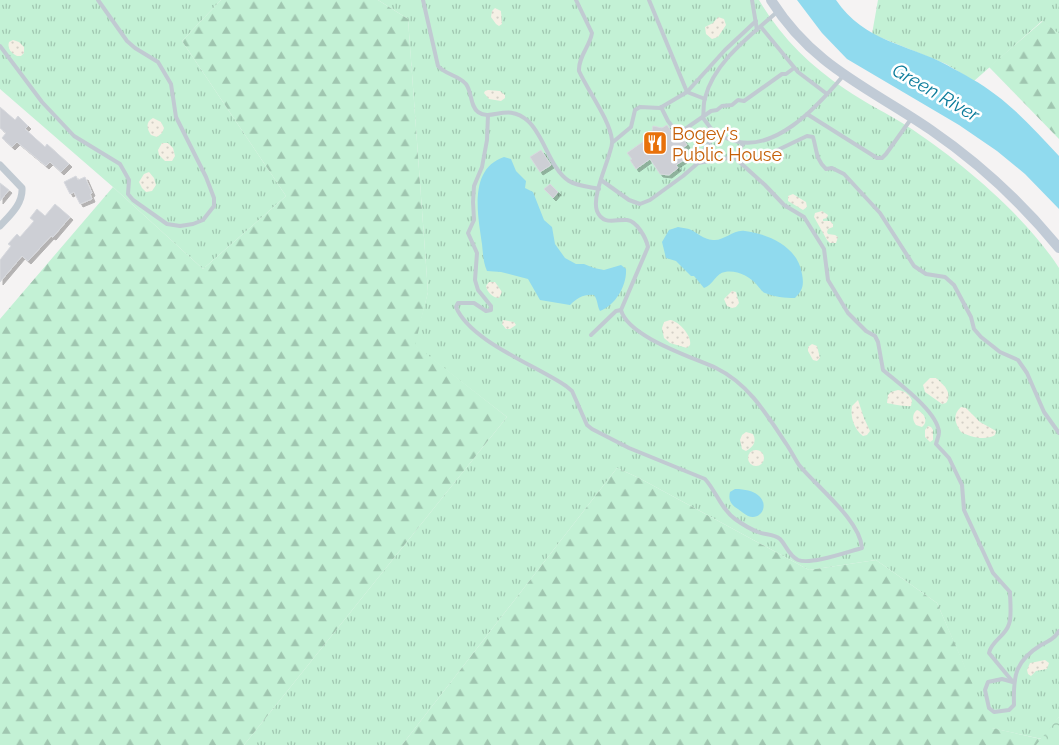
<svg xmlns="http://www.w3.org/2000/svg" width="1059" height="745" font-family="Raleway,sans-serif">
<defs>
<pattern id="grass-tufts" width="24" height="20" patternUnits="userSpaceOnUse" patternTransform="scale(1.25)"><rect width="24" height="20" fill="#c3f1d5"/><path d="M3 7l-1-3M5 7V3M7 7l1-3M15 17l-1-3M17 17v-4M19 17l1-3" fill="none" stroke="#a0c6b0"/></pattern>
<pattern id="forest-firs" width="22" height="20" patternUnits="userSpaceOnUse" patternTransform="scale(1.25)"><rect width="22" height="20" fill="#c3f1d5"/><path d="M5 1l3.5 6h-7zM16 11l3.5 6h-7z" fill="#a0c6b0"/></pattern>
<pattern id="sand-dots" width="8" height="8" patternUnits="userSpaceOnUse" patternTransform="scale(1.25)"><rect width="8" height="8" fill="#f5f0e5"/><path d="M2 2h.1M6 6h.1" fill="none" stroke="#d4d0c7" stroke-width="1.8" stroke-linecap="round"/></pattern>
<pattern id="park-crowns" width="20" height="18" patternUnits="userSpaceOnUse" patternTransform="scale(1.25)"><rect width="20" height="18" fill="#c3f1d5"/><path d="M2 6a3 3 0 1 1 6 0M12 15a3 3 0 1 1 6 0" fill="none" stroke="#a0c6b0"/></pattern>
<filter id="shadow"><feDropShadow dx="3" dy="3" stdDeviation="0" flood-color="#0004"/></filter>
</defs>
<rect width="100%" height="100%" fill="#f5f3f3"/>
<g fill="url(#grass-tufts)">
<polygon points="0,0 221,0 182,41 286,196 203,269 113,187 0,89"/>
<path d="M378,0h381c21,36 51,66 86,89 20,14 42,24 62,37 51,33 119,90 152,142v449l-17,22 -51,-11 -54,-125 -61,-43 -67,10 -170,-92 -22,-10 -215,277h-158l263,-328 -93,-72 14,-53 -20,-273z"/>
<polygon points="878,0 1059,0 1059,34 1042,21 974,81 946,64 872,34"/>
</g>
<g fill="url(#forest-firs)">
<polygon points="221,0 378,0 408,19 428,292 415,345 507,417 244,745 0,745 0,319 113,187 203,269 286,196 182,41"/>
<polygon points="1043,21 1059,34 1059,139 989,67"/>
<polygon points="617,468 639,478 809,570 876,560 937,603 992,728 1041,739 1059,717 1059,745 402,745"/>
</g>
<g fill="url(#sand-dots)">
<polygon points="495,8 501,11 502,24 499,26 496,24 491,17 492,11"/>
<polygon points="718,17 724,19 726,25 718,37 712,39 706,34 705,27 713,23"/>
<path d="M13,40l6,2 5,5v6l-3,3h-4c-6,-3 -10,-8 -8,-14z"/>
<polygon points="488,90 500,91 505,95 505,98 501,101 489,99 484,93 485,91"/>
<path d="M153,118l8,4 3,6 -2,5 -5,4 -6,-2c-4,-6 -6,-13 2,-17z"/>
<polygon points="162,143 168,143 173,148 175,156 172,161 165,161 159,155 158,150"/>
<polygon points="149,172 154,178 156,185 152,191 146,192 142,188 139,182 144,174"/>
<polygon points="793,194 806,202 807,207 803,210 788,201 788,196"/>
<polygon points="822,211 828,215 827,218 823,219 823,221 830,221 833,224 833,227 828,229 827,232 828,234 835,235 838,237 836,243 830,243 827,240 814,217 815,213"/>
<path d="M489,282h6l7,10 -3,6c-6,0 -12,-6 -13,-12z"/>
<polygon points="732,291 736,292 739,303 736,307 732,308 727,306 724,299"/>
<polygon points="503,320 514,322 516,325 510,329 506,329 502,324"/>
<path d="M670,320c9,1 22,16 20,25l-3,3 -17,-5 -6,-5 -2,-10 2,-6z"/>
<polygon points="812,344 817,346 820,358 817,361 813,360 808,351 808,347"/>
<path d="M930,378h6c8,7 17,15 10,25l-4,1 -17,-12 -2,-7z"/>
<path d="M898,390c7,1 12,5 14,11l-1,5c-4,1 -19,-2 -24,-3l1,-8 3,-3z"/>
<path d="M858,400l6,18 6,13 -3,4 -4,1c-9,-7 -13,-19 -11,-30z"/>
<path d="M961,407l5,1 14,14 16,9 -1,4c-10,6 -25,2 -34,-3 -6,-9 -9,-17 0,-25z"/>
<path d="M917,410c7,3 12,11 5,17l-6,-2c-4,-5 -4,-11 1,-15z"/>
<polygon points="928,426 931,427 933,430 933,440 930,442 925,437 925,430"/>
<path d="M746,432l7,2c4,8 0,13 -7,17l-4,-2 -2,-9 2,-5z"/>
<circle cx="756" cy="458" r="8"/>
<polygon points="1045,660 1049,663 1047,669 1036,671 1031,676 1028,674 1027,670 1030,663"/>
</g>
<polygon fill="url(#park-crowns)" points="1059,717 1059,745 1036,745"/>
<g fill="#90daee">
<path d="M797,0h39c29,42 69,43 111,65 16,9 34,18 49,30 23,17 43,40 63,61v53l-34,-35 -28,-23 -38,-26 -112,-66 -25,-26z"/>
<path d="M504,157l7,2 5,12 10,10 -1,7 8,4 11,28 8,7 3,17 10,14 11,6h8l10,4 10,2 17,-5 5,4c1,16 -10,36 -26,42 -3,-5 -2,-11 -6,-16 -10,-1 -17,3 -24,10l-30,-5 -12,-21 -27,-7 -14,-1c-4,-9 -4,-18 -5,-27 -4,-28 -14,-75 22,-87z"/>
<path d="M678,227c3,1 8,1 11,2 9,4 14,10 24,11 12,1 20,-11 32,-9 24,3 53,16 57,43 2,11 1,16 -7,24 -10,0 -21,-1 -30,-5 -4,-2 -6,-6 -8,-8 -8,-9 -20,-15 -32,-13 -9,1 -12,13 -21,16l-10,-12h-3l-15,-15 -10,-3 -4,-16 7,-12z"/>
<path d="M735,489c41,0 31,34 13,27 -4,-2 -7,-5 -10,-7 -7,-4 -10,-9 -8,-17z"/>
</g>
<g fill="#cdcfd5" stroke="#d7d9de" filter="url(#shadow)">
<polygon points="0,107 15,120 18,116 28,126 25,129 45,147 47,144 69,164 61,172 50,162 46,166 17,142 12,147 2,138 6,133 0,128"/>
<polygon points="667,125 675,137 681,136 687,145 678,151 684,160 676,165 678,168 669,175 660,174 650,159 636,169 630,160 632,159 627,153 651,136 653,126 662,128"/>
<polygon points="541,150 551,165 540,172 530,157"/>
<polygon points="76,176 78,180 85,177 92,193 90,194 92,199 80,204 74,192 70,194 64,182"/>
<polygon points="0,183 9,190 0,201"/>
<polygon points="550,184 558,192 553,198 544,189"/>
<polygon points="55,204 70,217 53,237 51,236 28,261 22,256 0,282 0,260 11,246 8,244 17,234 20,237 34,221 30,218 37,209 45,216"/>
</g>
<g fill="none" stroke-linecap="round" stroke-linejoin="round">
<g stroke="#c1cad2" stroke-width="4">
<path d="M423,0l15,66c8,9 20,9 28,18 6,8 4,22 12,28 14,10 29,-10 50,9 16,14 22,48 41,60 8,5 21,6 30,8"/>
<polyline points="649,0 687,92 705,99"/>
<polyline points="752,0 757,30"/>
<path d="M777,12c-27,24 -63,50 -72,86 -2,6 -1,14 -2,20 4,5 8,11 12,15 4,3 10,5 14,6 43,18 89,-33 114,-63"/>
<polyline points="761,27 798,72 827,94"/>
<polyline points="0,46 42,102 74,136 120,164 129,180 128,194 133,200 167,224 180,226 193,224 203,220 214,206 214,198 206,177 176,117 171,84 158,62 135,48 127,41 98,0"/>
<polyline points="661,107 668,121 678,134 711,111 717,110 722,106 732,105 738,100 744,101 782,74 786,74 794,68"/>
<polyline points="807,114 877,158 882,158 886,154 911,119"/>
<path d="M488,115l-1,25 -5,27 -8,19 -1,16 1,18 -6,13 9,20 -2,27 3,10 13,16v4l-5,1 -12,-8h-16l-2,4c14,34 79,58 110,79l6,5 15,34 5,4 37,19 76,31c11,12 16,30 30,40 7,5 15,10 23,13 7,3 16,2 22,7 6,6 9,17 18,21 13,5 49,-8 64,-12 -2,-28 -45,-61 -63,-83 -4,-6 -8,-14 -12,-20 -20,-30 -38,-61 -71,-77 -24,-11 -88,-31 -95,-58l27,-63c-2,-9 -11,-26 -21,-27 -11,-1 -24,6 -30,-9 -5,-13 8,-42 12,-56 1,-4 4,-10 3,-15 -2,-20 -24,-49 -33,-69 -1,-14 11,-25 13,-38l-16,-33"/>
<polyline points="613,142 631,127 635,110 640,107 660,108 687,92 725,50 756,21"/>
<path d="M743,144l-9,13 31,28 19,20 20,12 20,32 4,31 20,33 18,18 9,5 3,6 5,28c15,13 54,41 56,62 0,4 -2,8 -3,12l13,14 13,27 2,25 29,63 17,19c0,8 2,25 -1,32 -3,12 -18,17 -20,29l24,29"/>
<path d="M698,163l36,-6 13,2 16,-2 44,-21 6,1c4,14 3,23 13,32l6,-1 12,6 36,39 34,53 12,8 19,3 9,8 17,32 3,12 7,8 19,15 18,8 9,13 17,39 15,21"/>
<polyline points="601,180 629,200 640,204 650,200 683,176 698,163 706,147 716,134"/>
<polyline points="591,335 616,311 621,310"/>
<path d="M1013,682l-11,-3 -14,3 -3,8 4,18 5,4 15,-2 5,-5c-1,-29 1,-44 27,-60 8,-4 14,-7 18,-14"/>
</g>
<path stroke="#c1cad2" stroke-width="7" d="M0,165l22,23c1,16 -12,27 -22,38"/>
<path stroke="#c1cbd6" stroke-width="10" d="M771,0c42,67 99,88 160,130 48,33 92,74 128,118"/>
</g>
<defs>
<symbol id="restaurant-square" viewBox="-11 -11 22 22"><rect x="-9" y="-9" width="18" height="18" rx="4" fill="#e8710a" stroke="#fff"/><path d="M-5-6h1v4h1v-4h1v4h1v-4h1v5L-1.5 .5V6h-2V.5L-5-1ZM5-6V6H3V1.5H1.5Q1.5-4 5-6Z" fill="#fff"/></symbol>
</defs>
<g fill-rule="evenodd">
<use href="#restaurant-square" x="641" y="129" width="28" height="28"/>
</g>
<g text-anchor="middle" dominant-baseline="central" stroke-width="5" stroke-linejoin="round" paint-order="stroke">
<g font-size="18" fill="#c56008" stroke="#fff" text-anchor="start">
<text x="672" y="133">Bogey's<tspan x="672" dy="21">Public House</tspan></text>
</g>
<g font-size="19" font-style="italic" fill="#0c7c9b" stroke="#fff">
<text transform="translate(936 92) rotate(30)">Green River</text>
</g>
</g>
</svg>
